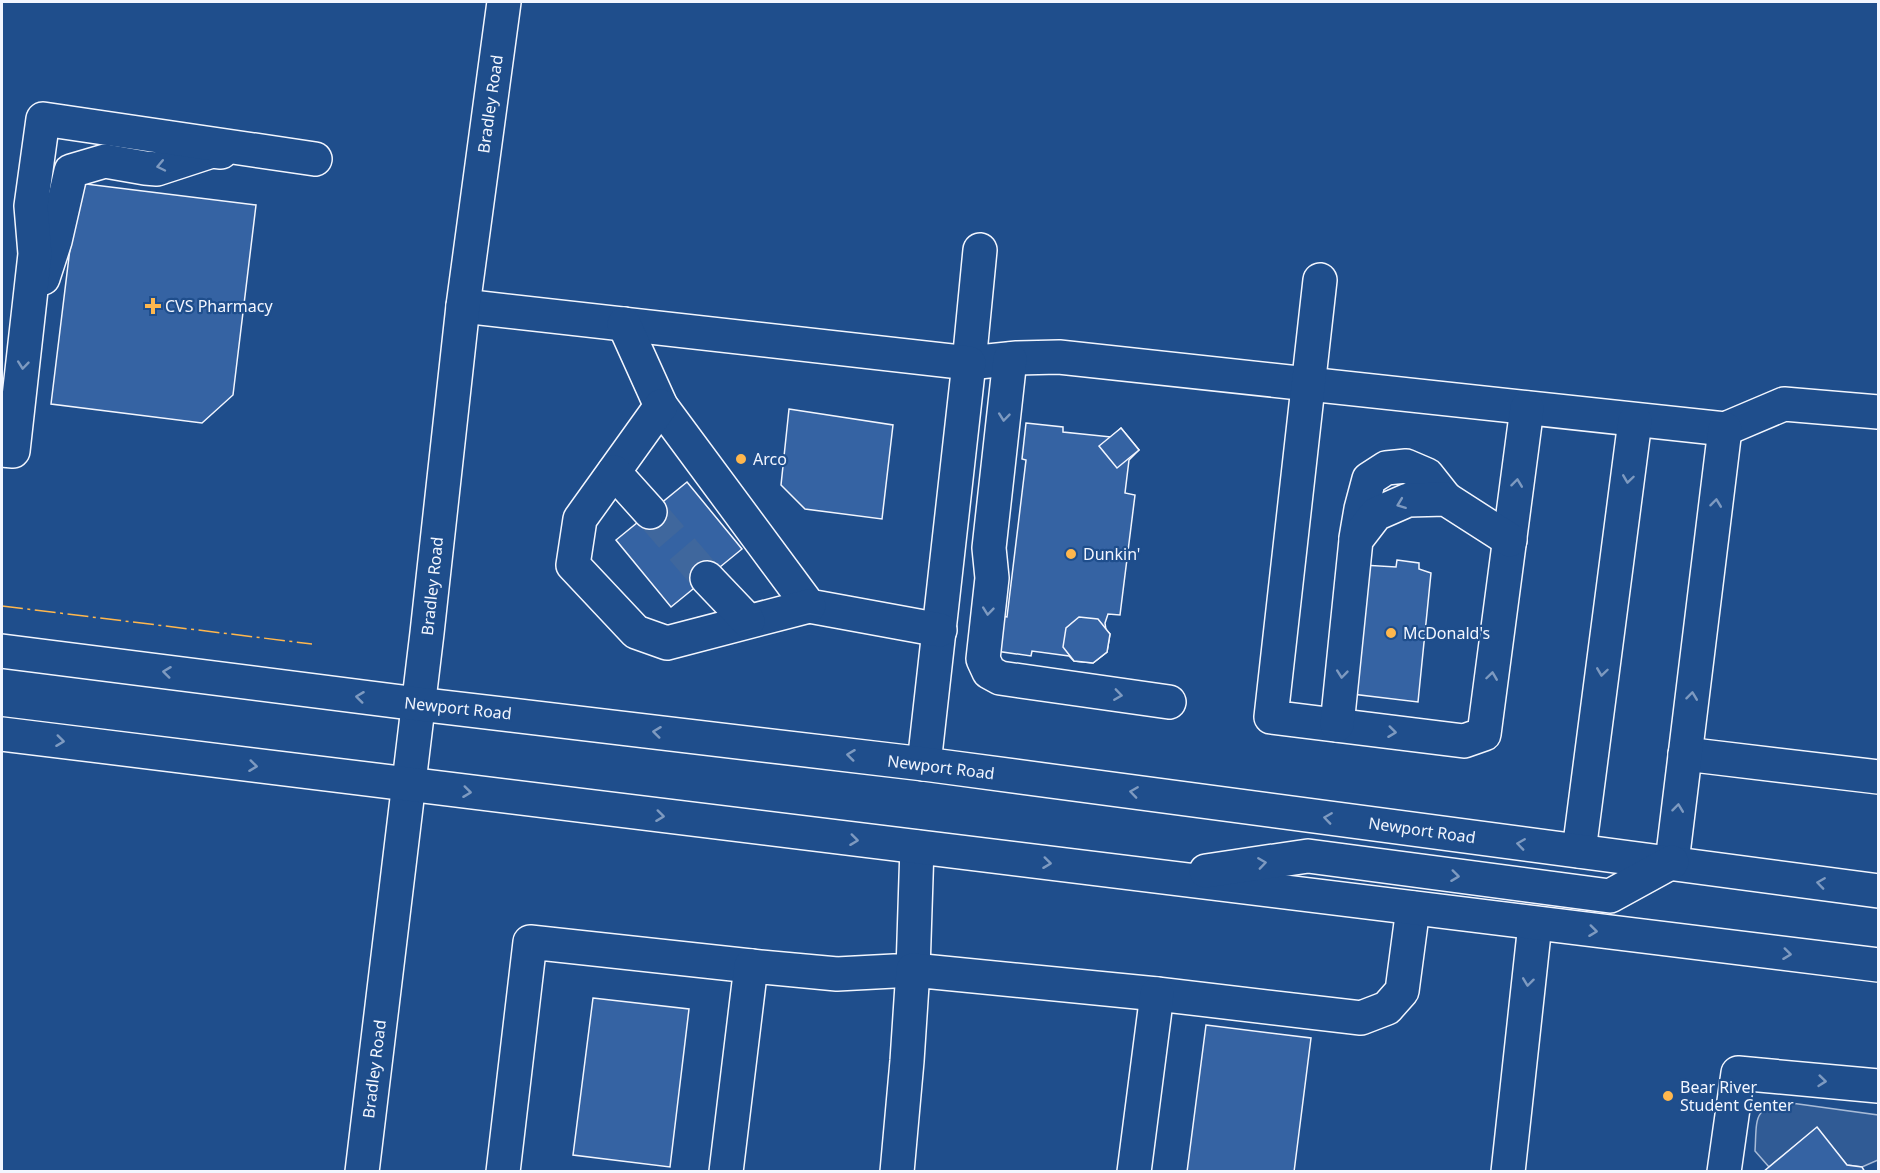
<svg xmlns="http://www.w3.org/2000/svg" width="1880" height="1173" font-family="'Noto Sans',sans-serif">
<rect width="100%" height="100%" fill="#1f4e8c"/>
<path fill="#305b95" stroke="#a8bbd7" stroke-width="1.5" d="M1791,1103l87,12v45l-16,7 -15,-2 -30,-37 -48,39 -14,-16c2,-33 -3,-45 36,-48z"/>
<g fill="#3563a3" stroke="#f2f6ff" stroke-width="1.5">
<polygon points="78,183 256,205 233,395 202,423 51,404"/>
<polygon points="789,409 893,425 882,519 805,509 781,485"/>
<polygon points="1026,423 1063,427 1063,432 1111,437 1121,428 1139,450 1129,460 1125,493 1135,495 1120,615 1108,614 1105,623 1106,630 1110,634 1107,652 1093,663 1074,661 1069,656 1032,651 1031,656 996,651 1000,616 1007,617 1026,460 1022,459"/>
<polygon points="1121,428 1139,450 1117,468 1099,446"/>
<polygon points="687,482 742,549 671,607 616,540"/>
<polygon points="1397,560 1419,563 1419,569 1431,573 1418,702 1352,694 1363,565 1396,567"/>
<polygon points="1079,617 1098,619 1110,634 1107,652 1093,663 1074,661 1063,647 1066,628"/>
<polygon points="593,998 689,1009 670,1167 573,1155"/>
<polygon points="1206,1025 1311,1038 1294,1172 1187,1172"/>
<polygon points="1817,1127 1847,1165 1862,1167 1865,1172 1763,1172"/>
</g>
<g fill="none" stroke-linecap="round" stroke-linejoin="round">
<polyline stroke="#3f679d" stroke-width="33" stroke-dasharray="33 16" stroke-linecap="butt" points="650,512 707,578"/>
<defs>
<g id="minor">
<polyline points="980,250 969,363 1017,358 1059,357 1725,429 1784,404 1878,412"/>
<polyline points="43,278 55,241 71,171 105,161 145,168 157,169 212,151 221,152"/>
<polyline points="1320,280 1271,717 1464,741 1484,734 1527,408"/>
<polyline points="463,306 969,363 924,764"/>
<polyline points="624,324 661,406 809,606 940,630"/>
<polyline points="1010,359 989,548 992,578 983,659 989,672 1000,678 1169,702"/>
<polyline points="661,406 580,519 573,565 636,632 667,643 809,606"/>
<polyline points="2,450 13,451 35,254 31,206 43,119 315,159"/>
<polyline points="614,472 650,512"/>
<polyline points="1356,538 1361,509 1369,479 1386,468 1406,466 1427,475 1446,499"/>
<polyline points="707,578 748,621"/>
<polyline points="1337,725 1356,540 1376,514 1408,500 1446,499 1510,540"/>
<polyline points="1685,754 1878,777"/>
<polyline points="1579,851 1635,421"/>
<polyline points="1672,862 1725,429"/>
<polyline points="362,1172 427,633 463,306 504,2"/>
<polyline points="503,1172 530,942 751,966"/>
<polyline points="726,1172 751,966 837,974 913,970 917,847"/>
<polyline points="897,1172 907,1061 913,970 1157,994 1361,1018 1387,1008 1402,991 1413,908"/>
<polyline points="1134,1172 1157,994"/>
<polyline points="1508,1172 1535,924"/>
<polyline points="1724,1172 1738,1073 1878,1086"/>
</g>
<g id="major">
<polyline points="2,651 418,704 924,764 1878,891"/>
<polyline points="2,734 1878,965"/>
<polyline points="1206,871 1308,856 1610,896 1672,862"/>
</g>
</defs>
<use href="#minor" stroke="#f2f6ff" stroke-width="36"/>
<use href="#major" stroke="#f2f6ff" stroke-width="36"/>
<use href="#minor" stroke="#1f4e8c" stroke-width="33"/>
<use href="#major" stroke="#1f4e8c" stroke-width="33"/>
<polyline stroke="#ffb74d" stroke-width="1.5" stroke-dasharray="21 4.5 3 4.5" stroke-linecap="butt" points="2,606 312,644"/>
</g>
<defs><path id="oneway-chevron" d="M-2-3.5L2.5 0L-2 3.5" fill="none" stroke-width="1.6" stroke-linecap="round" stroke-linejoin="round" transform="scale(1.5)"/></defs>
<g stroke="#7e9ac0">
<use href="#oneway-chevron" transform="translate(161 166) rotate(168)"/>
<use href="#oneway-chevron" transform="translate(23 365) rotate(96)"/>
<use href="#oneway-chevron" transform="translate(1004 417) rotate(96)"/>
<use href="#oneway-chevron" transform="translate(1628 479) rotate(98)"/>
<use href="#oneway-chevron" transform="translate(1517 483) rotate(-83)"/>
<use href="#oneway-chevron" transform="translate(1716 503) rotate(-83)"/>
<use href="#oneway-chevron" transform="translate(1401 504) rotate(159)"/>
<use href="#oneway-chevron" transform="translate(988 611) rotate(96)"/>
<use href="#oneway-chevron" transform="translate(167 672) rotate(-173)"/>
<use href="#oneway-chevron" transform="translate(1602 672) rotate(98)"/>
<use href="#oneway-chevron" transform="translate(1342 674) rotate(96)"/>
<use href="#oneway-chevron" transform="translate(1492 676) rotate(-82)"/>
<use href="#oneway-chevron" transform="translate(1118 695) rotate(8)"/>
<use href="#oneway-chevron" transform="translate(1692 696) rotate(-83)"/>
<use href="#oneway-chevron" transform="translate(360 697) rotate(-173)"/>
<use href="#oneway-chevron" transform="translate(657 732) rotate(-173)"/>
<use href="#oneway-chevron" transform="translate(1392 732) rotate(7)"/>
<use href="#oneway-chevron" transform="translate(60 741) rotate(7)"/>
<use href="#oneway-chevron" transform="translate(851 755) rotate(-173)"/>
<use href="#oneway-chevron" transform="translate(253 766) rotate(7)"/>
<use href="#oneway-chevron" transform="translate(467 792) rotate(7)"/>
<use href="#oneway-chevron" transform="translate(1134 792) rotate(-172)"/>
<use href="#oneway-chevron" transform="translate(1678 808) rotate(-83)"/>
<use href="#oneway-chevron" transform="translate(660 816) rotate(7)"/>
<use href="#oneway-chevron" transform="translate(1328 818) rotate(-172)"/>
<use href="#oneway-chevron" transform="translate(854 840) rotate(7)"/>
<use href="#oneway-chevron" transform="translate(1521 844) rotate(-172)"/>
<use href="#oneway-chevron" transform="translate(1047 863) rotate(7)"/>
<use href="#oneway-chevron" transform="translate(1262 863) rotate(-8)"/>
<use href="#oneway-chevron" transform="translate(1455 876) rotate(7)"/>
<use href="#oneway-chevron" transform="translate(1821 883) rotate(-172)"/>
<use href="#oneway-chevron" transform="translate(1593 931) rotate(7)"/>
<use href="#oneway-chevron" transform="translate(1787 954) rotate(7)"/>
<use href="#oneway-chevron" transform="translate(1528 982) rotate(97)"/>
<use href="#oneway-chevron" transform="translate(1822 1081) rotate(6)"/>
</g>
<g fill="#ffb74d" stroke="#1f4e8c" stroke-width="2">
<path d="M150 297h6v6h6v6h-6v6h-6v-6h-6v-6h6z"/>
<circle cx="741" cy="459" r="6"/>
<circle cx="1071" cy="554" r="6"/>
<circle cx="1391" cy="633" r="6"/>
<circle cx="1668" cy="1096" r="6"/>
</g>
<g text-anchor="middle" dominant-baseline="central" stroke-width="4.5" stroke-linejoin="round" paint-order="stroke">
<g font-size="16" fill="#f2f6ff" stroke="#1f4e8c">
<text transform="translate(490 104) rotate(-82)">Bradley Road</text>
<text transform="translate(432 586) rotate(-84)">Bradley Road</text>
<text transform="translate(458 708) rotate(6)">Newport Road</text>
<text transform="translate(941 767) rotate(7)">Newport Road</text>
<text transform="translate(1422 830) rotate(8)">Newport Road</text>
<text transform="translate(374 1069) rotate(-83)">Bradley Road</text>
</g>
<g font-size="16" fill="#f2f6ff" stroke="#1f4e8c" text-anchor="start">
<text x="165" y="306">CVS Pharmacy</text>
<text x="753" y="459">Arco</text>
<text x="1083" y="554">Dunkin'</text>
<text x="1403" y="633">McDonald's</text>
<text x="1680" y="1087">Bear River<tspan x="1680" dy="18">Student Center</tspan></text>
</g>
</g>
<rect width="1880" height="1173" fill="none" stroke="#f2f6ff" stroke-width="6"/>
</svg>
